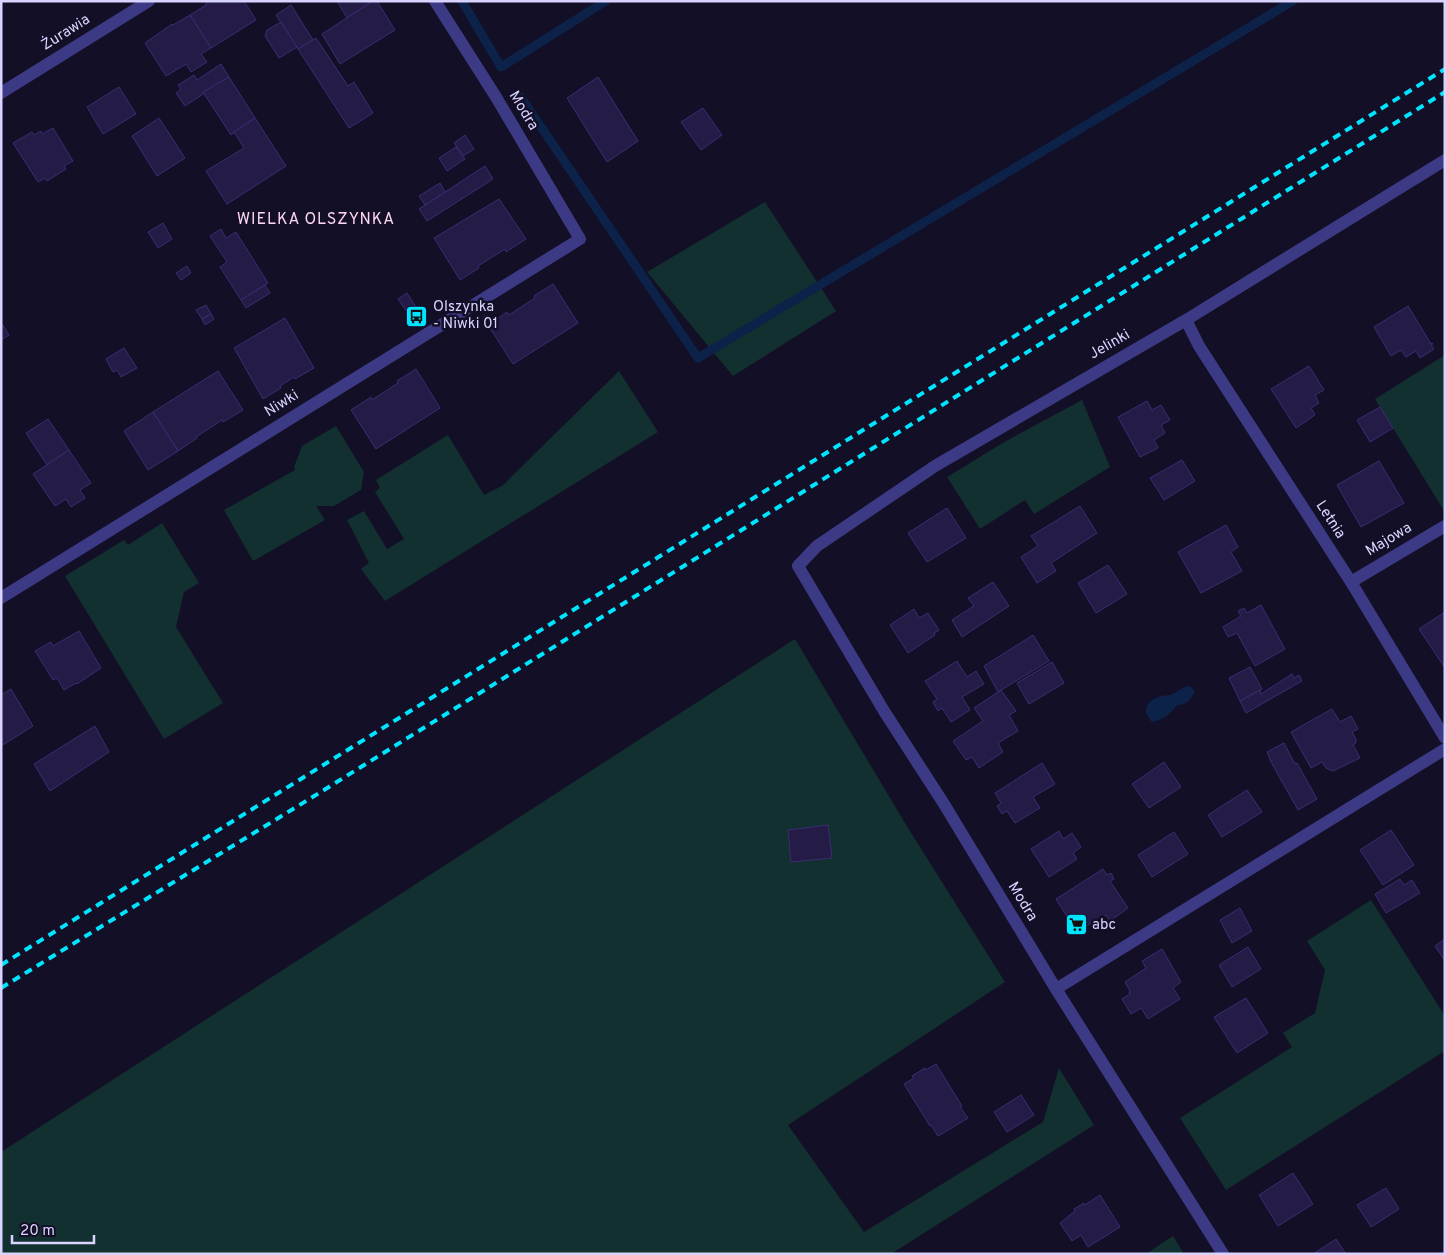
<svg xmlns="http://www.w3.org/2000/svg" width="1446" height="1255" font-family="Overpass,sans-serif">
<rect width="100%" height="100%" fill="#130f26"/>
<g fill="#12302f">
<polygon points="765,202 836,311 733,376 647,272"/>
<polygon points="1445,355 1445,508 1443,509 1375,399"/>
<polygon points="619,371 658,432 385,601 361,569 369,563 347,520 364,511 387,549 404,539 375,492 380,488 376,480 448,435 484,495 502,486"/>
<polygon points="1082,400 1110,467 1034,514 1025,500 980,529 947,477 1006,441"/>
<polygon points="336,426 364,472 361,490 334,506 316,506 325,520 253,561 224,510 295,470 294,467 302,446"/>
<polygon points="162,523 199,583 184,592 176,627 223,703 164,739 65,576 124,540 128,545"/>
<polygon points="795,639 908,828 1005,982 788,1125 864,1232 1043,1122 1059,1068 1094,1125 891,1254 1,1254 1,1152"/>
<polygon points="1371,900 1445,1016 1445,1055 1443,1052 1226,1190 1180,1118 1292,1047 1283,1033 1315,1013 1325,970 1307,941"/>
<polygon points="1173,1236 1184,1254 1146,1254"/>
</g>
<path fill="#0c2248" d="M1190,686l5,6c-5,8 -8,13 -18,13 -6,9 -14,15 -25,17 -11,-12 -6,-21 9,-26 4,-1 8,0 12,-2 7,-4 8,-7 17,-8z"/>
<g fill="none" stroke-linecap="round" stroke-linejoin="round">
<g stroke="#0c2248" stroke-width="9">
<polyline points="462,1 501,67 606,1"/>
<polyline points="520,96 698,358 1293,1"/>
</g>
</g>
<g fill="#241b47" stroke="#3b2d73">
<polygon points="209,1 244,1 256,20 211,48 190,15 206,5 206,3"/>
<polygon points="337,1 373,1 347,18"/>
<polygon points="373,1 377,1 395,30 340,64 322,34"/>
<polygon points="291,5 313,40 298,49 276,15"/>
<polygon points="190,15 211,48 201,54 207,62 191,72 186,64 166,76 145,43 172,24 173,25"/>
<polygon points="281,22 297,47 279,58 265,36 267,30"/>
<polygon points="316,38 348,86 354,82 373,113 349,128 298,49"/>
<polygon points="221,64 229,77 185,106 176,93 181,89 178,85 194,75 197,80"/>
<polygon points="229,77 255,118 234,132 234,133 231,135 203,92"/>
<polygon points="598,77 638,141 607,162 567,98"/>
<polygon points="119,87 136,114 103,134 87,107"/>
<polygon points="703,108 722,135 701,150 681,122"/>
<polygon points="159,118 185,158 157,176 132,136"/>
<polygon points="255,118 286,166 227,204 206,171 244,148 234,132"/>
<polygon points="53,128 73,161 64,166 66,169 47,181 45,178 38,182 13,143 32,132 34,135 41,131 42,134"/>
<polygon points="465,135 474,149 463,156 454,143"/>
<polygon points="456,147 465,159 447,171 439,158"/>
<polygon points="485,166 493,179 427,221 419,209"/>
<polygon points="440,183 445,192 425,205 419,196"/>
<polygon points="499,199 526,239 506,252 505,249 478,266 479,268 460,280 434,238"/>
<polygon points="163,223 172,239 158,248 148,232"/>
<polygon points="221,229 226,238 236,232 268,283 241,300 220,267 227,262 210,236"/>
<polygon points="187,266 191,273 181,280 176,273"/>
<polygon points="553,284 578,323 513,364 488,325 507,312 509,315 535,298 534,296"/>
<polygon points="265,285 270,293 246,308 241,300"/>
<polygon points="407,293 416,307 407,312 398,299"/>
<polygon points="206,305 211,314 202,319 196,310"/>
<polygon points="1408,306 1431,344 1432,343 1433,344 1431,345 1434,349 1420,358 1416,351 1406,357 1401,350 1391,356 1374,327"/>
<polygon points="211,314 214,319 205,325 202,319"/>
<polygon points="285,318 314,368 295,379 294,377 280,386 281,388 263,399 234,348"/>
<polygon points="1,322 9,335 1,340"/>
<polygon points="124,348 137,368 121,377 117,370 113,372 106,359"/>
<polygon points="1309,366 1324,390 1315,395 1319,403 1311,408 1315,415 1296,428 1271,389"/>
<polygon points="416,369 440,408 376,449 351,410 371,397 372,400 398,383 397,381"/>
<polygon points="218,371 243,410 223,422 222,420 196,437 197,438 178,451 153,412"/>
<polygon points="1147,401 1152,410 1161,405 1170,420 1161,425 1165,433 1154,440 1158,448 1140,457 1118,417"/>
<polygon points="1380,407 1393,428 1370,442 1357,420"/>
<polygon points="153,412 178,451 148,470 124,431"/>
<polygon points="48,419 69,450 47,465 26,433"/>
<polygon points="69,450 91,483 80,490 85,498 71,507 66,499 55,506 33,474"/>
<polygon points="1182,460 1195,481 1164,500 1150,478"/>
<polygon points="1379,461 1404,503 1361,527 1337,485"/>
<polygon points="1080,506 1097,533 1051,563 1056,571 1037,583 1021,557 1038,546 1031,536"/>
<polygon points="947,508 966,538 927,562 908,533"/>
<polygon points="1226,525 1238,547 1231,552 1242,571 1201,593 1178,552"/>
<polygon points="1108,565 1127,594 1096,613 1078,583"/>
<polygon points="993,582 1009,606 962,637 952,620 974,606 968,598"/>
<polygon points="1261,605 1285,649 1255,666 1237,633 1228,637 1223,627 1241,616 1238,611 1244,608 1247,613"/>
<polygon points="914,609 919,618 928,613 939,630 934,633 935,635 908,653 890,625"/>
<polygon points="1445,612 1445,668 1419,629"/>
<polygon points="79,631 101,668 77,684 76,683 64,690 57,678 53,680 35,651 51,642 53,646"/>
<polygon points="1033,635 1049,661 998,692 984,666"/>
<polygon points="957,661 967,677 976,671 984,684 962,697 970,710 951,722 942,708 938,711 933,702 937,699 925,681"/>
<polygon points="1052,662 1064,683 1029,704 1017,683"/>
<polygon points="1250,667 1262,689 1240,701 1229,678"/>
<polygon points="1292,674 1294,678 1299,675 1302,681 1246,713 1240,701 1260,690 1261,694"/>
<polygon points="11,689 33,726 1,746 1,695"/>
<polygon points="1001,690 1016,711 1009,715 1018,731 998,743 1003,752 979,768 972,757 966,760 953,741 983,721 974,708"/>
<polygon points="1332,709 1340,722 1351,716 1358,729 1352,732 1356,739 1356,743 1353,745 1360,758 1333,771 1326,768 1322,762 1311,768 1291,732"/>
<polygon points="95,726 109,752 50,791 34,764"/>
<polygon points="1284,743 1295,764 1297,763 1317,799 1298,810 1271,762 1267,752"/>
<polygon points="1164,762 1181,787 1149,808 1132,784"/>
<polygon points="1042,763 1055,784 1033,797 1040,808 1015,823 1007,811 1002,814 997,806 1001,803 995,793"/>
<polygon points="1247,790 1262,812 1222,837 1208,815"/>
<polygon points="828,825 832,858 791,862 788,830"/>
<polygon points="1391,830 1414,865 1383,885 1360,850"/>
<polygon points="1059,831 1063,839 1072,833 1081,847 1073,853 1077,859 1049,877 1031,849"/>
<polygon points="1174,832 1188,854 1152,877 1138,855"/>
<polygon points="1103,869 1107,875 1111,873 1114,879 1110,881 1128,908 1110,921 1106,915 1094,924 1093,922 1082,929 1077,919 1071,923 1056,899"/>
<polygon points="1400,879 1404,885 1412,880 1420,893 1386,913 1375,894"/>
<polygon points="1240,908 1252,931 1232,943 1220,920"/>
<polygon points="1445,939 1445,961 1435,946"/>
<polygon points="1248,947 1261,969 1232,987 1219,965"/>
<polygon points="1162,949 1181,982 1173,988 1180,999 1148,1019 1141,1008 1131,1014 1122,999 1130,994 1129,992 1130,991 1125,982 1146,968 1142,961"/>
<polygon points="1246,998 1268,1033 1237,1053 1214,1017"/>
<polygon points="936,1064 962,1106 960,1107 968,1118 938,1136 931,1125 930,1126 904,1084 914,1078 912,1076 925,1068 926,1070"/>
<polygon points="1021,1095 1034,1115 1007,1132 994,1112"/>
<polygon points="1293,1173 1313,1204 1278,1226 1259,1195"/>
<polygon points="1386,1188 1399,1209 1371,1227 1357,1205"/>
<polygon points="1100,1195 1120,1227 1088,1247 1081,1235 1072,1241 1060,1223 1075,1211 1074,1209 1084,1203 1085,1205"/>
<polygon points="1336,1239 1346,1254 1313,1254"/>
</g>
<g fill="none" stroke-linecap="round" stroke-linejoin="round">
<g stroke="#3d3a85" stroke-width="12">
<polyline points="1,93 149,1"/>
<polyline points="1186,320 1199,346 1351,582 1445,738"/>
<polyline points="1351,582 1445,526"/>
<polyline points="1,598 580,239 496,97 435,1"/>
<polyline points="1056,989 1445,749"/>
<polyline points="1223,1254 1056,989 944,804 884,711 798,566 817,546 935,466 1186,320 1445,160"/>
</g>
<g stroke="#00e5ff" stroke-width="4" stroke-dasharray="8 6" stroke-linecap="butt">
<polyline points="1,965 1445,69"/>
<polyline points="1,988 324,790 1445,92"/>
</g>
</g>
<defs>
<symbol id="bus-square" viewBox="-11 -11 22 22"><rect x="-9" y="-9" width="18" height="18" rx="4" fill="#00e5ff" stroke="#130f26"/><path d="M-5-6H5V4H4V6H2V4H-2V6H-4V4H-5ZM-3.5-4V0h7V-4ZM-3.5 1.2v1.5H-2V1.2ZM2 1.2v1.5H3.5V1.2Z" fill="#111"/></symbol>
<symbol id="supermarket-square" viewBox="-11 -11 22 22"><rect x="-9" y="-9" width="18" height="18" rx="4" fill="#00e5ff" stroke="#130f26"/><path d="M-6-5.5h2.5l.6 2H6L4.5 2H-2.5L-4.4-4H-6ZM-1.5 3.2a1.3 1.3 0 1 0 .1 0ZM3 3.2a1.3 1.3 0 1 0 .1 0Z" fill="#111"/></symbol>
</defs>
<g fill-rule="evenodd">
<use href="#bus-square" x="404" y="304" width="25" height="25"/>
<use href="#supermarket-square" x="1064" y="912" width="25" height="25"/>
</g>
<g text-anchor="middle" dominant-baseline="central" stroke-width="5" stroke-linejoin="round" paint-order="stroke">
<g font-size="15" fill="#d9d4ff" stroke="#130f26">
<text transform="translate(66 33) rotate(-32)">Żurawia</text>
<text transform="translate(523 111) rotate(59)">Modra</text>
<text transform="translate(1110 345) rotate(-30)">Jelinki</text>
<text transform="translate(282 404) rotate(-32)">Niwki</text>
<text transform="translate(1330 520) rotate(57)">Letnia</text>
<text transform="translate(1389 540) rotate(-31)">Majowa</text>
<text transform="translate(1022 902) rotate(59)">Modra</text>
</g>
<g font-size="15" fill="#d9d4ff" stroke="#130f26" text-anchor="start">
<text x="433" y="307">Olszynka<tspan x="433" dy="17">- Niwki 01</tspan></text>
<text x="1092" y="925">abc</text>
</g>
<g font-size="16" letter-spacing="1" fill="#ffd6f0" stroke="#130f26">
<text x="316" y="220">WIELKA OLSZYNKA</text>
</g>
</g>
<rect width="1446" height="1255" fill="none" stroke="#d9d4ff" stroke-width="5"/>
<path d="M12 1235v8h82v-8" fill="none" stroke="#d9d4ff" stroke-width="2.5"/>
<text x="20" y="1235" font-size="15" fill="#d9d4ff" stroke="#130f26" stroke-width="4" paint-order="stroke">20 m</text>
</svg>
